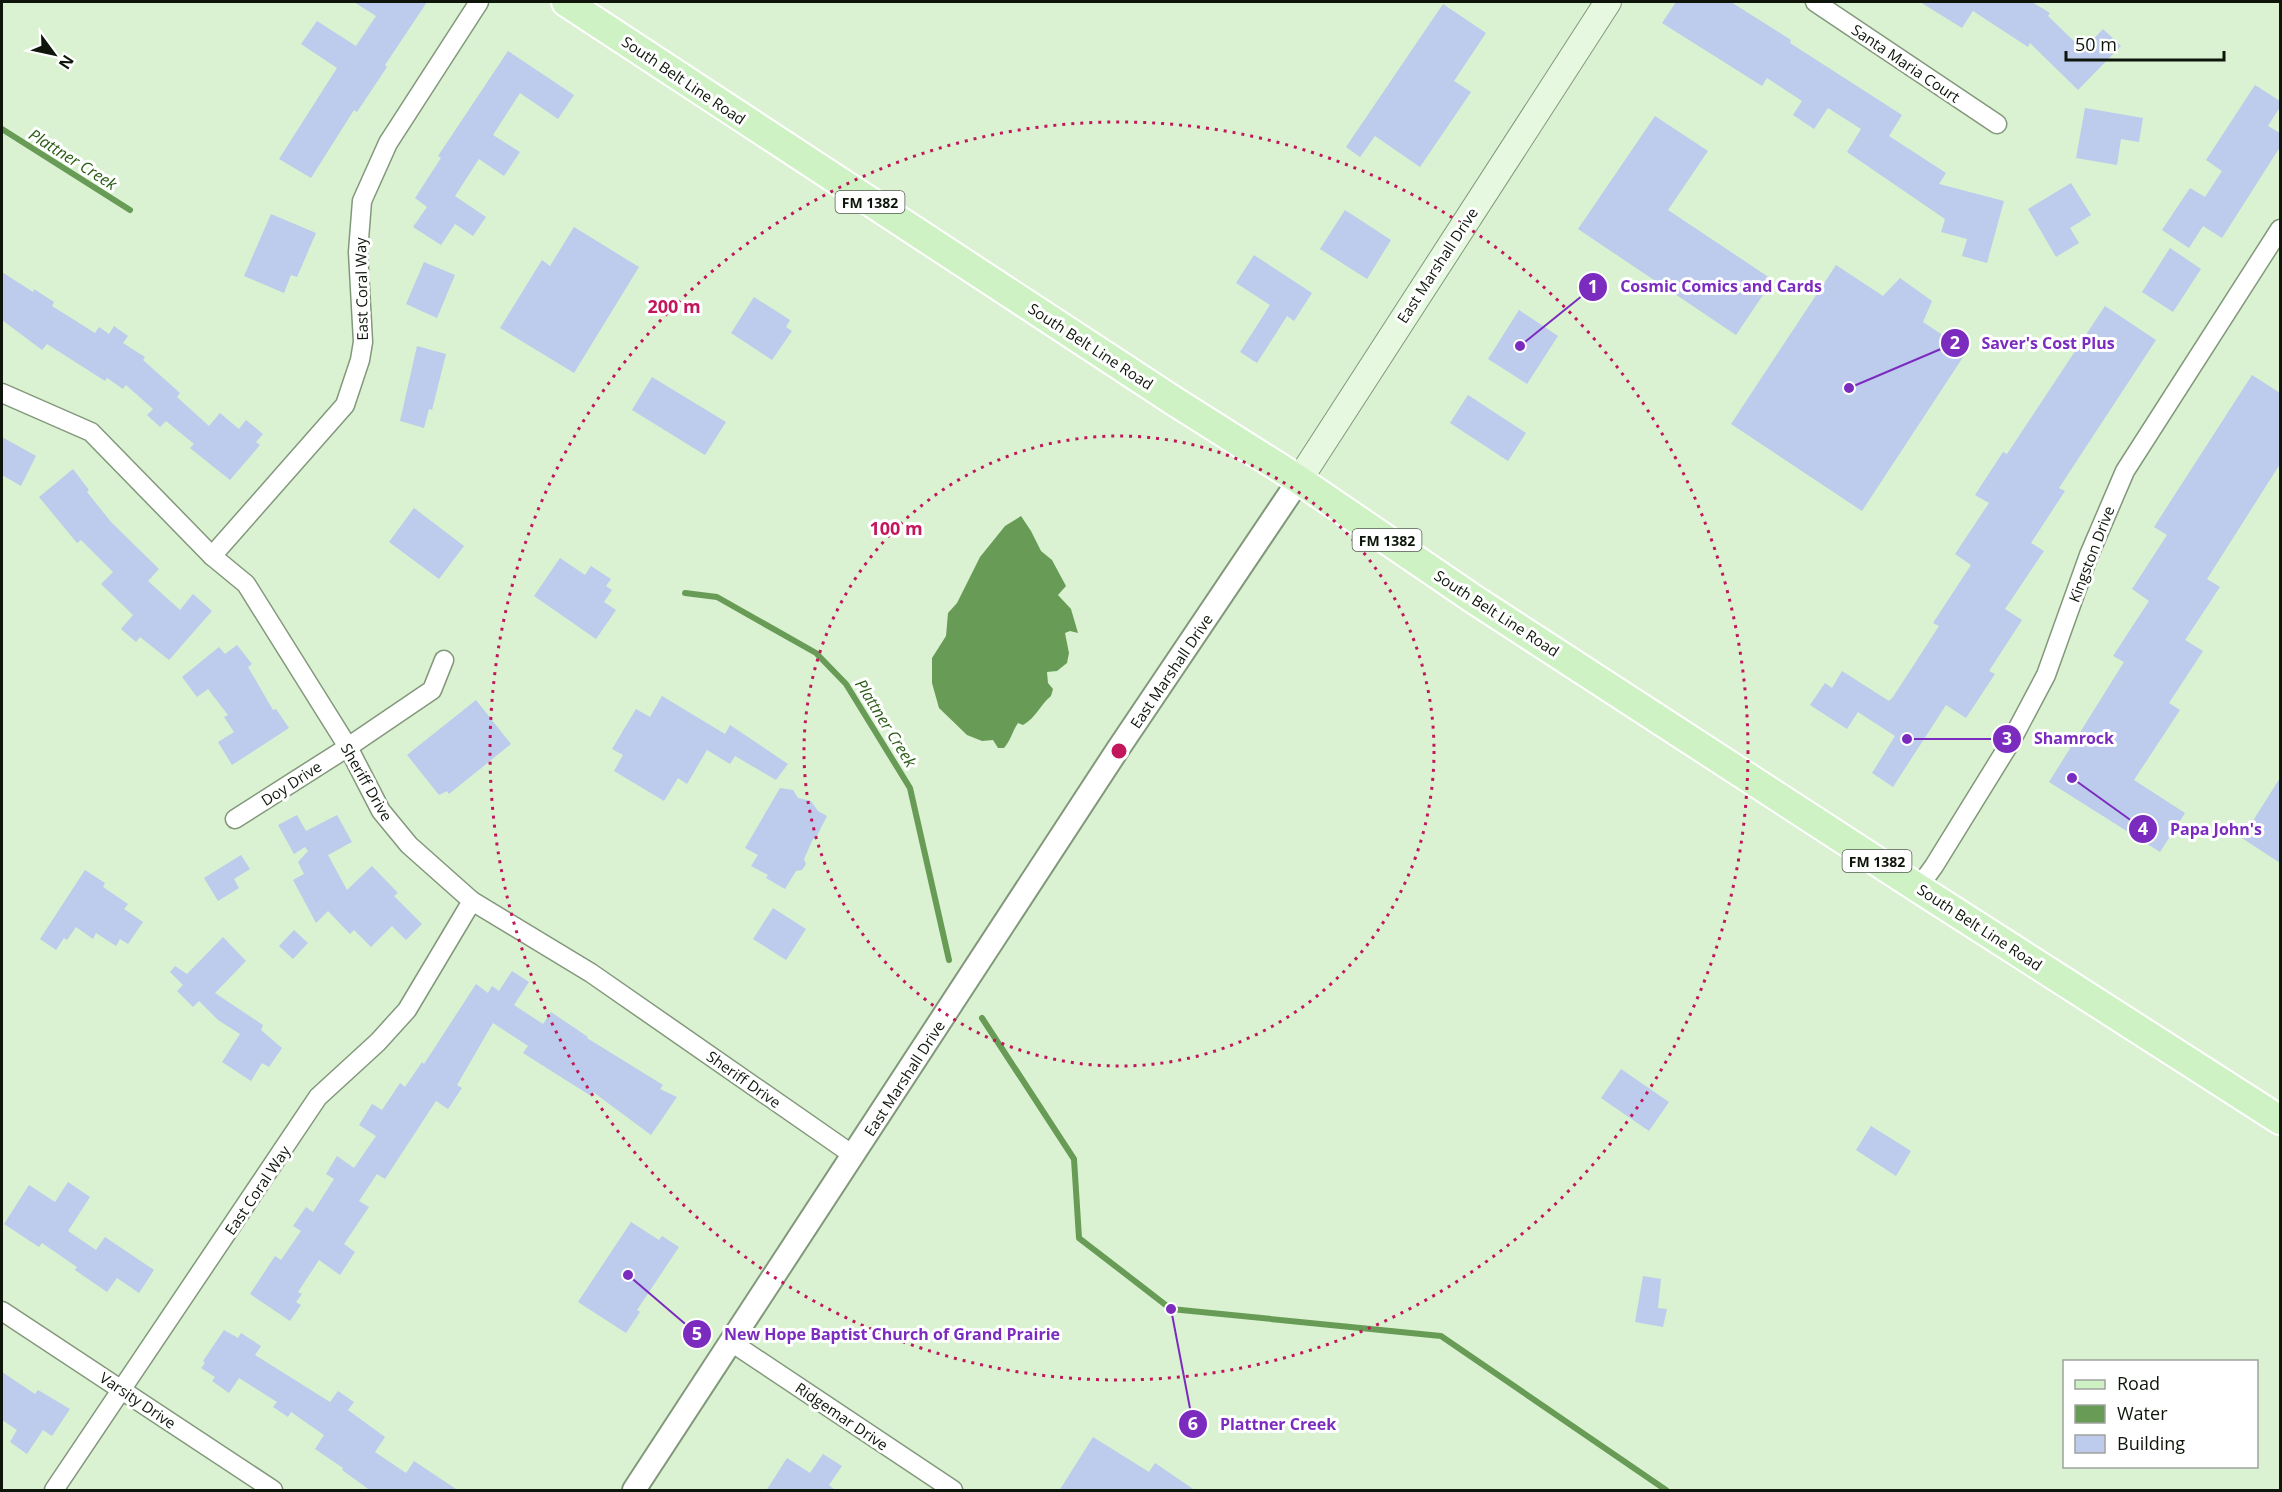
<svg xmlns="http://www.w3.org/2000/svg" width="2282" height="1492" font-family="'Open Sans',sans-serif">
<rect width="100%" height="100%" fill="#daf2d2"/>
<path fill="#689c56" d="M1021,516l10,15 10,20 11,9 14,26 -8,9 13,14 7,24 -8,-2 -5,2 4,20 -2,10 -10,8 -10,1 1,11 5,6 -2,7c-11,9 -15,22 -28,29l-5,-2c-6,9 -7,17 -14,25h-6l-5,-8 -11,1 -15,-6 -28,-27 -7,-25v-25l14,-22 2,-23 9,-10 23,-46 25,-31z"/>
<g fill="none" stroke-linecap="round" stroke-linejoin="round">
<g stroke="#689c56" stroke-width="6">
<polyline points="2,129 130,210"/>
<polyline points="685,593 717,597 816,653 846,684 910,788 949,960"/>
<polyline points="982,1018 1074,1159 1079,1238 1171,1309 1441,1336 1666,1490"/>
</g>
</g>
<g fill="#bdcbec">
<polygon points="354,2 427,2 385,65 387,67 357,112 354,110 311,178 279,159 337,68 301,44 317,21 356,46 376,16"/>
<polygon points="1676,2 1731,2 1791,40 1790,43 1902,115 1889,136 1946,173 1939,184 2004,201 1987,263 1962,256 1967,239 1941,232 1945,219 1847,152 1861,129 1828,108 1814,129 1793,115 1802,101 1767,78 1762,86 1662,23"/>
<polygon points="1920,2 2032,2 2050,13 2048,16 2083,50 2103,29 2121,46 2078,90 2030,43 2028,47 1973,11 1962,28"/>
<polygon points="1443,4 1486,33 1454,81 1471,92 1420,167 1375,136 1360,157 1346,147"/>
<polygon points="508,51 574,95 558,119 520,93 493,135 520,152 504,176 479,159 455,196 486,217 473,236 455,224 441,245 413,227 427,207 415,198 441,158 438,156"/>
<polygon points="2255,85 2280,101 2280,107 2268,126 2280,133 2280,147 2222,238 2203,226 2189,248 2162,230 2190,188 2205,197 2222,171 2206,160"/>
<polygon points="2085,108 2143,118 2139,142 2121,139 2117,165 2076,158"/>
<polygon points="1655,116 1708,151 1668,210 1773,280 1736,335 1578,229"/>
<polygon points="2071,183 2091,215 2070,228 2079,243 2056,257 2028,209"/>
<polygon points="1345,210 1391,240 1367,279 1320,249"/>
<polygon points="271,214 316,233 297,277 291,275 284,293 244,276"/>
<polygon points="574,227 639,267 574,373 500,328 542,260 550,266"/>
<polygon points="2170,248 2201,269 2173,312 2142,292"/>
<polygon points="1254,255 1312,293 1294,321 1287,316 1257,363 1240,352 1270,305 1236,283"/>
<polygon points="424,262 455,275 437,318 406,304"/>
<polygon points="1836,265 1883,296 1900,278 1932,301 1923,322 1967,351 1862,511 1731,424"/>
<polygon points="2,272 33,292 34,289 54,302 52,306 95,333 99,327 109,334 114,326 128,336 123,343 145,357 143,360 180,393 177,397 209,426 220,413 239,429 246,420 263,434 256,442 260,445 230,480 190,448 194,444 166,421 160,427 147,415 153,409 126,385 123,389 107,378 105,381 47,344 42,350 2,320"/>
<polygon points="754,297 790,320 786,327 792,331 772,360 731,333"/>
<polygon points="2105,306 2156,340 2059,488 2065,491 2031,543 2044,551 2005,609 2022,620 1989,671 1995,674 1966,718 1946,705 1893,787 1872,773 1895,736 1858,712 1847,729 1810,705 1825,683 1832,688 1842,671 1889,701 1893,697 1939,626 1933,623 1971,565 1955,554 1989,503 1975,495 2003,452 2007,454"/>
<polygon points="1519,310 1558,336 1527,384 1488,359"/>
<polygon points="417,346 446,354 432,410 429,409 424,428 400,421"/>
<polygon points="2252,375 2280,393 2280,464 2207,579 2220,587 2185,640 2203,651 2169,703 2180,710 2134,780 2185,813 2160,852 2049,782 2124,662 2113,656 2149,601 2132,589 2167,535 2154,527"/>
<polygon points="652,377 726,422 705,455 632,410"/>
<polygon points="1468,395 1526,433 1508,461 1450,423"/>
<polygon points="2,437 36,456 21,486 2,475"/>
<polygon points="73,469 89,490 87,492 111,522 159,569 148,581 180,610 193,594 212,611 169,660 140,637 136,642 121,629 133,615 101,584 113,572 81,540 77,543 39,497"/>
<polygon points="414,508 464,546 439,579 389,542"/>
<polygon points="560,558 585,575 591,566 611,579 606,586 612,590 604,602 616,610 596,639 534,596"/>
<polygon points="237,645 252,664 248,667 273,710 276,709 289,728 232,765 218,742 234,732 224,717 228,715 208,689 197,697 182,677 219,647 225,654"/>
<polygon points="662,696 725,734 730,725 788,764 776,780 735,756 730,764 707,750 687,784 678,778 664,801 614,771 623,755 612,749 636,709 650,717"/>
<polygon points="476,700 511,744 449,794 447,791 439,795 407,755"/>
<polygon points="2280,778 2280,863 2242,838"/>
<polygon points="780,788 793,790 798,798 811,801 818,811 827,816 816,838 813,839 804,859 806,864 802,870 796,871 785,889 766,878 768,875 751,866 758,855 745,848"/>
<polygon points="297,815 306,831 337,815 352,842 328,855 347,890 372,866 398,893 394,896 422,924 406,940 392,926 371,947 354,930 350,934 328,911 316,923 293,880 304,874 298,862 308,851 305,847 294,854 278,825"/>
<polygon points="241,855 250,869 234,879 239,888 218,901 204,878"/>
<polygon points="85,870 105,883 103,887 128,904 124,909 143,922 128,944 120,939 116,946 96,933 93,939 76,927 67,940 64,938 56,950 40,939"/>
<polygon points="773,908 806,929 786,960 753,939"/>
<polygon points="294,930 308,943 293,959 279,946"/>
<polygon points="223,937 246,961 215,993 263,1025 261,1030 282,1048 269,1067 262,1063 251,1081 222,1062 240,1034 218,1020 199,1001 193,1007 177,991 183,985 170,972 175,966 187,974"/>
<polygon points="512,971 529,982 514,1005 543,1024 551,1012 588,1037 587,1038 663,1085 660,1089 677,1097 651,1135 593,1092 591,1096 523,1053 528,1046 493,1023 457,1085 462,1088 448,1109 436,1101 385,1179 377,1174 359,1201 369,1207 344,1244 355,1252 340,1275 319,1260 298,1292 302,1294 296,1302 301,1305 290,1321 250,1294 275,1256 281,1260 301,1231 293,1226 306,1207 313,1212 334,1179 326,1174 337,1156 354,1168 376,1136 359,1125 372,1104 382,1110 400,1083 405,1087 422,1062 424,1064 476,984 488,993 492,986 499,991"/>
<polygon points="1621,1069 1669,1102 1649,1131 1601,1098"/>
<polygon points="1871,1126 1911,1151 1896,1176 1856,1150"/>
<polygon points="68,1182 90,1197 68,1231 96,1250 105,1237 154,1270 139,1293 117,1278 107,1292 75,1270 77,1267 42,1243 39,1247 4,1224 29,1185 55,1202"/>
<polygon points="631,1222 659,1240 662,1236 679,1247 637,1310 640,1312 626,1333 578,1302"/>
<polygon points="1643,1276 1661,1279 1658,1308 1667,1309 1663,1327 1635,1322"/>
<polygon points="224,1330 238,1338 241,1333 261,1346 255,1355 330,1402 338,1391 354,1402 348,1410 385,1437 375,1452 406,1473 414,1461 459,1491 371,1491 342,1470 343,1468 315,1449 324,1435 291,1412 288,1417 273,1407 277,1402 239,1378 229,1393 212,1381 215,1377 201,1368 205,1363 203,1361"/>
<polygon points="2,1372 35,1394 38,1390 70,1409 52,1436 43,1430 27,1454 10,1442 17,1430 2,1420"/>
<polygon points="1093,1437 1149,1472 1155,1463 1196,1491 1059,1491"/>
<polygon points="823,1454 842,1466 829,1485 836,1491 766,1491 787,1458 810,1473"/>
</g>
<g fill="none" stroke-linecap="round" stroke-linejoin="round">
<defs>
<g id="minor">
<polyline points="1815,2 1997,124"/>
<polyline points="2,393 91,432 212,556 246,584 348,747 381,811 409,845 472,901 591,973 853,1155"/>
<polyline points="212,556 345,405 360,360 363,342 358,252 362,201 388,143 479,2"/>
<polyline points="235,819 348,747 432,690 444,660"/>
<polyline points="1918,888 1934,866 2010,743 2046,675 2089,555 2125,471 2280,229"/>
<polyline points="2,1311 273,1490"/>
<polyline points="731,1342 953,1490"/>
<polyline points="54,1490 318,1097 378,1042 407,1010 472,901"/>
</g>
<polyline id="tertiary" points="634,1490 1118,749 1299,480"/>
<polyline id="secondary" points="1299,480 1608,2"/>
<polyline id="primary" points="566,2 1174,401 1299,480 1475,600 1918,888 2280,1120"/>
</defs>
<use href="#minor" stroke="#82987b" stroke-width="21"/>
<use href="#tertiary" stroke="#82987b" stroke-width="26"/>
<use href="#secondary" stroke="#82987b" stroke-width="28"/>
<use href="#primary" stroke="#fff" stroke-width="32"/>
<use href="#minor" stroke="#fff" stroke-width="18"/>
<use href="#tertiary" stroke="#fff" stroke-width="22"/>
<use href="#secondary" stroke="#e7f8e1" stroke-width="26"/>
<use href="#primary" stroke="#cef2c3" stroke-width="28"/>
</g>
<g fill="none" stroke="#c2185b" stroke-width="3" stroke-dasharray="3 6">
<circle cx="1119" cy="751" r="315"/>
<circle cx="1119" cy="751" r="629"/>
</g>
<g text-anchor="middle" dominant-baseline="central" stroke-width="6" stroke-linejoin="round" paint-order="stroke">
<g fill="#fff" stroke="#565c54" stroke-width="1.5">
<rect x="835.5" y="191" width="69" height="22" rx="4.5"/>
<rect x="1352.5" y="529" width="69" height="22" rx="4.5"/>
<rect x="1842.5" y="850" width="69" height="22" rx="4.5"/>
</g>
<g font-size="14" font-weight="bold" fill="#0e160b">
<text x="870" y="202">FM 1382</text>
<text x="1387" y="540">FM 1382</text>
<text x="1877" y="861">FM 1382</text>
</g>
<g font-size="15" fill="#0e160b" stroke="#fff">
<text transform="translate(1906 63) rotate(34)">Santa Maria Court</text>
<text transform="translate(684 80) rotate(34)">South Belt Line Road</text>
<text transform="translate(1437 265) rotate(-57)">East Marshall Drive</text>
<text transform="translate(361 289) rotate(-91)">East Coral Way</text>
<text transform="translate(1091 346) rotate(33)">South Belt Line Road</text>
<text transform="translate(2091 554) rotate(-69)">Kingston Drive</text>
<text transform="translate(1497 613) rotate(33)">South Belt Line Road</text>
<text transform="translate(1171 671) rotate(-56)">East Marshall Drive</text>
<text transform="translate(367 782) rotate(60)">Sheriff Drive</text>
<text transform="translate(291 783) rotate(-33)">Doy Drive</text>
<text transform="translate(1980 927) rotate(33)">South Belt Line Road</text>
<text transform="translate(904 1078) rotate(-57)">East Marshall Drive</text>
<text transform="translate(744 1079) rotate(35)">Sheriff Drive</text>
<text transform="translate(257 1190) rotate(-56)">East Coral Way</text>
<text transform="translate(138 1400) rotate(34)">Varsity Drive</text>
<text transform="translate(842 1416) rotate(34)">Ridgemar Drive</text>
</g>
<g font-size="16" font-style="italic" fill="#295b14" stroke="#fff">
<text transform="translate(73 159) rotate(32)">Plattner Creek</text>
<text transform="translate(886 723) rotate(58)">Plattner Creek</text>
</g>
</g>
<circle cx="1119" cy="751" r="9" fill="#c2185b" stroke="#fff" stroke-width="3"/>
<g font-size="18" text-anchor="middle" font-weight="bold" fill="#c2185b" stroke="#fff" stroke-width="6" stroke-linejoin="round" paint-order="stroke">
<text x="674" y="313">200 m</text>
<text x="896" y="535">100 m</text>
</g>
<path fill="none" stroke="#7b2cbf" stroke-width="2" d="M1520 346L1593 287M1849 388L1955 343M1907 739L2007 739M2072 778L2143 829M628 1275L697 1334M1171 1309L1193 1424"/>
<g fill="#7b2cbf" stroke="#fff" stroke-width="2">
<circle cx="1520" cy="346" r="6"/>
<circle cx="1849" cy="388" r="6"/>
<circle cx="1907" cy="739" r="6"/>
<circle cx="2072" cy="778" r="6"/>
<circle cx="628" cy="1275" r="6"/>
<circle cx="1171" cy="1309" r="6"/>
<circle cx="1593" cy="287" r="15"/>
<circle cx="1955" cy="343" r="15"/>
<circle cx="2007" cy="739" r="15"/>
<circle cx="2143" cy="829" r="15"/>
<circle cx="697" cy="1334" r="15"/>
<circle cx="1193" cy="1424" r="15"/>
</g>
<g font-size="18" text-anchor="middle" font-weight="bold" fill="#fff">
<text x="1593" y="293">1</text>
<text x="1955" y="349">2</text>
<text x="2007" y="745">3</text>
<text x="2143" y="835">4</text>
<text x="697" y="1340">5</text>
<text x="1193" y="1430">6</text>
</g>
<g font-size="16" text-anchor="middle" font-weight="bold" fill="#7b2cbf" stroke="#fff" stroke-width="6" stroke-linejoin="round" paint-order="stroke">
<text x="1721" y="292">Cosmic Comics and Cards</text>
<text x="2048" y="349">Saver's Cost Plus</text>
<text x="2074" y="744">Shamrock</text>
<text x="2216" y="835">Papa John's</text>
<text x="892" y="1340">New Hope Baptist Church of Grand Prairie</text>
<text x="1278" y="1430">Plattner Creek</text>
</g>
<rect width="2282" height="1492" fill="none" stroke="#0e160b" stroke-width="6"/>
<rect x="2063" y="1360" width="195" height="108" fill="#ffffff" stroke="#9fa29d" stroke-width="1.5"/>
<rect x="2075" y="1380" width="30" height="9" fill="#cef2c3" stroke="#9fa29d" stroke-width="1.5"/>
<text x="2117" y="1390" font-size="18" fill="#0e160b">Road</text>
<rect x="2075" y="1405" width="30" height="18" fill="#689c56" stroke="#9fa29d" stroke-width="1.5"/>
<text x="2117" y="1420" font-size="18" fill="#0e160b">Water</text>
<rect x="2075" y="1435" width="30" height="18" fill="#bdcbec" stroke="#9fa29d" stroke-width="1.5"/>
<text x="2117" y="1450" font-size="18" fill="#0e160b">Building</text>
<g transform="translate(54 54) rotate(123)" stroke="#ffffff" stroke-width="4.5" paint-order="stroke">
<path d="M0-4.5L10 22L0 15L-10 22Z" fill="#0e160b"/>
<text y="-9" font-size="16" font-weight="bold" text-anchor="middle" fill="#0e160b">N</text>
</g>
<path d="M2066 51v9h158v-9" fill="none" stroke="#0e160b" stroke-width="3"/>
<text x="2075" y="51" font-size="18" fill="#0e160b" stroke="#ffffff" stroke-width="4.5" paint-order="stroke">50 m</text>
</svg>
